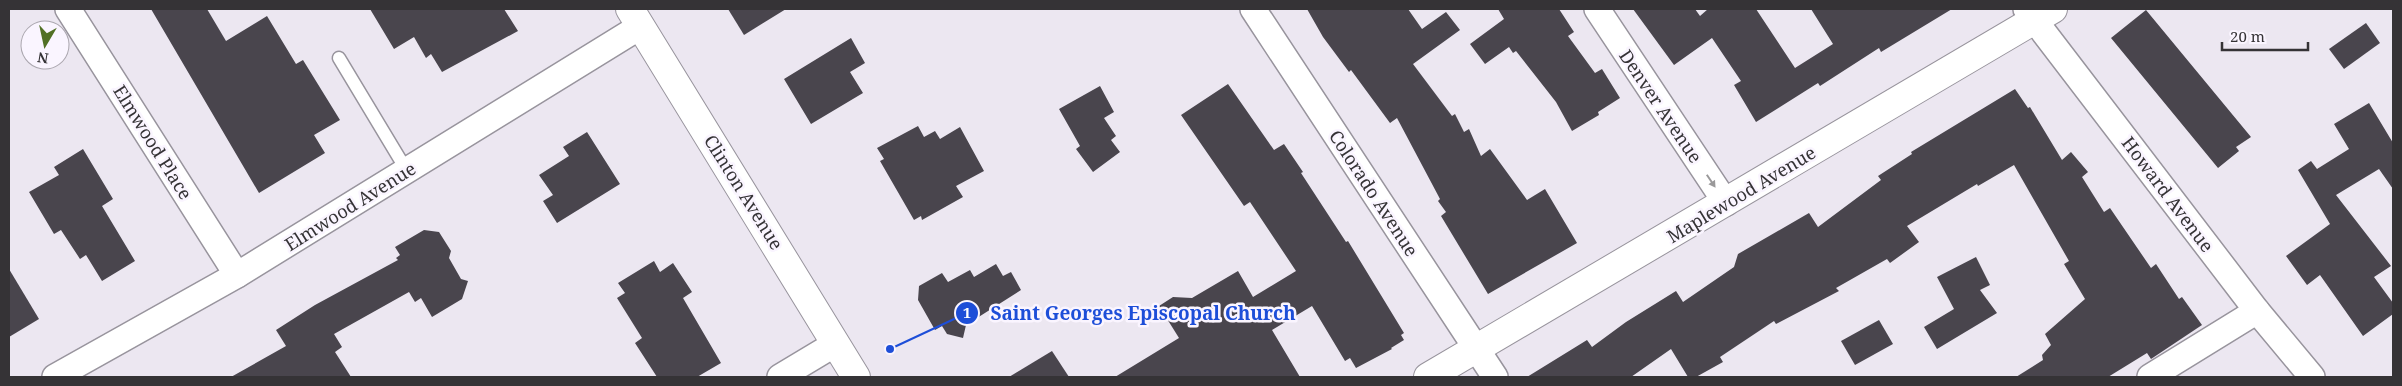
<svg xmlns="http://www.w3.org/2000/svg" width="2402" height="386" font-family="'Noto Serif',serif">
<rect width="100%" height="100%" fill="#ece7f1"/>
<g fill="#49454d">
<polygon points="151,9 207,9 226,41 267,16 296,64 303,60 340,120 314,135 325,153 259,193"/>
<polygon points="370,9 504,9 518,31 442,72 431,54 426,58 414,37 394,49"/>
<polygon points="728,9 786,9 744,35"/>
<polygon points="1307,9 1408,9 1422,29 1446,12 1460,30 1413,64 1452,116 1455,114 1464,132 1469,129 1481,156 1490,149 1527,200 1545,189 1577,243 1488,294 1441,216 1446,212 1438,201 1440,199 1397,118 1390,123 1351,70 1349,72 1323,37"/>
<polygon points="1498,9 1559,9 1574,32 1568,36 1595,73 1602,69 1620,98 1598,112 1599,115 1572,131 1556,102 1516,51 1513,53 1509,47 1485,64 1470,44 1504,19"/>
<polygon points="1633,9 1695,9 1700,16 1708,9 1756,9 1795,68 1833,44 1811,9 1952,9 1881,52 1879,48 1820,86 1818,83 1756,122 1734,85 1741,81 1712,38 1674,65"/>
<polygon points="2146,10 2251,137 2236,147 2239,151 2218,168 2111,38"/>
<polygon points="2366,23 2380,43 2344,69 2329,49"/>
<polygon points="851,38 865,63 850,72 863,93 811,124 784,79"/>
<polygon points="1228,84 1274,150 1284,144 1303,172 1301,173 1346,242 1348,241 1404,333 1401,335 1404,340 1391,348 1392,349 1356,368 1350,358 1345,361 1312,306 1272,330 1300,377 1115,377 1179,338 1159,306 1173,297 1192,298 1238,271 1253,297 1296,271 1250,202 1244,206 1181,115"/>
<polygon points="1100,86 1114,112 1104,118 1116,136 1111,140 1120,152 1093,172 1076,149 1080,146 1059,109"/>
<polygon points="2015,89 2028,108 2030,107 2062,160 2071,152 2088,172 2082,177 2104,212 2110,208 2151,268 2156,264 2179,299 2182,297 2202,325 2151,359 2147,353 2108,377 2016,377 2043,360 2042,355 2051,345 2045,334 2085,299 2064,264 2069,261 2014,165 1978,186 1977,184 1907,226 1919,242 1890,263 1887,259 1836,288 1839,291 1776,324 1774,321 1720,357 1723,362 1696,377 1688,377 1671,349 1631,377 1527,377 1587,340 1592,347 1626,322 1676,291 1683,302 1734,267 1738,254 1809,213 1818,227 1881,180 1878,176 1912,154 1911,152"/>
<polygon points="2369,103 2393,143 2393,189 2379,169 2336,195 2391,266 2374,277 2393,303 2393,314 2363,336 2320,275 2307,285 2286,256 2330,224 2298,170 2311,161 2317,169 2349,149 2334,124"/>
<polygon points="918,126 924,137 935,131 940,139 960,127 984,171 956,186 963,197 922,220 921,216 914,220 880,161 884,159 877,148"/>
<polygon points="587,132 620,184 557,223 543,201 553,195 539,175 569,156 563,147"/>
<polygon points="83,149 113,199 102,206 135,261 102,281 86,255 80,259 61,230 54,234 29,192 59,175 54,167"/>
<polygon points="424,230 439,232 451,251 449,258 461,279 468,281 462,299 432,317 421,298 415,302 409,292 334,334 342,347 335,352 351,377 231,377 286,346 276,330 315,305 398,260 396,258 400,255 395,247"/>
<polygon points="1976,257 1990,285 1980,290 1997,313 1937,349 1924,327 1954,309 1937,277"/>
<polygon points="654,261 660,272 673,263 692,292 683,298 721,363 697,377 657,377 635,343 642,338 617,298 625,293 618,283"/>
<polygon points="996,264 1003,276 1011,272 1021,290 966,325 963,338 947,334 942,326 935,330 918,300 919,286 942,273 948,282 970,270 974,277"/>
<polygon points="9,269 39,319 9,337"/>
<polygon points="1879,320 1893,344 1855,365 1841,341"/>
<polygon points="1052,351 1069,377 1009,377"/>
</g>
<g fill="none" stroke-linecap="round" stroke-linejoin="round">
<defs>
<polyline id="service" points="339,58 407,171"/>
<g id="minor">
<polyline points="68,9 237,275"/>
<polyline points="1253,9 1495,377"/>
<polyline points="1597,9 1726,203"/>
<polyline points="2026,9 2257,311 2312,377"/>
<polyline points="55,377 237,275 641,26"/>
<polyline points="780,377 835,344"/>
<polyline points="2150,377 2257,311"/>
</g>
<polyline id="tertiary" points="1428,377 2053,9"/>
<polyline id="secondary" points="630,9 856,377"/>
</defs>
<use href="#service" stroke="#98949d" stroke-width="15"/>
<use href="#minor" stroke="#98949d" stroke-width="28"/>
<use href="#tertiary" stroke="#98949d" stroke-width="30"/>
<use href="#secondary" stroke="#98949d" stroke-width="30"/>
<use href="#service" stroke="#fff" stroke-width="12"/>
<use href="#minor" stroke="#fff" stroke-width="25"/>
<use href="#tertiary" stroke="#fff" stroke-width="28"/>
<use href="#secondary" stroke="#fff" stroke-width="28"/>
</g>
<defs><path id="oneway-solid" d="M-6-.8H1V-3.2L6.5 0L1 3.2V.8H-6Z" transform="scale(1.25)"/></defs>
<use fill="#9a999a" href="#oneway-solid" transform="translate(1711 181) rotate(56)"/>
<g text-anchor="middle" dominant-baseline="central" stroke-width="5" stroke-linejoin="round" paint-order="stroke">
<g font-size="18" fill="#353336" stroke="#faf5ff">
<text transform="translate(1661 106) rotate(56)">Denver Avenue</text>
<text transform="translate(153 142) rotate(58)">Elmwood Place</text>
<text transform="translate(744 192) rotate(58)">Clinton Avenue</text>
<text transform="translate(1374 193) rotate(57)">Colorado Avenue</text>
<text transform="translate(1741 194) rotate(-31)">Maplewood Avenue</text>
<text transform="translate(2168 194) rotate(53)">Howard Avenue</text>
<text transform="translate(350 206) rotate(-32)">Elmwood Avenue</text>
</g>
</g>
<path fill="none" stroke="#1d4ed8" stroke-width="2" d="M890 349L967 313"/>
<g fill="#1d4ed8" stroke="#faf5ff" stroke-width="2">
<circle cx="890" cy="349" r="5"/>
<circle cx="967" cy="313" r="12"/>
</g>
<g font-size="15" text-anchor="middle" font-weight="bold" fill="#fff">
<text x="967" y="318">1</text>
</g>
<g font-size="19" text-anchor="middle" font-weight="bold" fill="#1d4ed8" stroke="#faf5ff" stroke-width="5" stroke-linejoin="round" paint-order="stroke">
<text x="1143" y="320">Saint Georges Episcopal Church</text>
</g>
<rect width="2402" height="386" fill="none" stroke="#353336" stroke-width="20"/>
<g transform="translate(45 45) rotate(189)"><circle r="24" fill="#faf5ff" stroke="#aba7af"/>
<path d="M0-4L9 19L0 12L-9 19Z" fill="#517025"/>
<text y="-8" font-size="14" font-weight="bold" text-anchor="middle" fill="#353336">N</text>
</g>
<path d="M2222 42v8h86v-8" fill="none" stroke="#353336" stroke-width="2.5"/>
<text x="2230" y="42" font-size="15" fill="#353336" stroke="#faf5ff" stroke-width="4" paint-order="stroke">20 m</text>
</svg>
